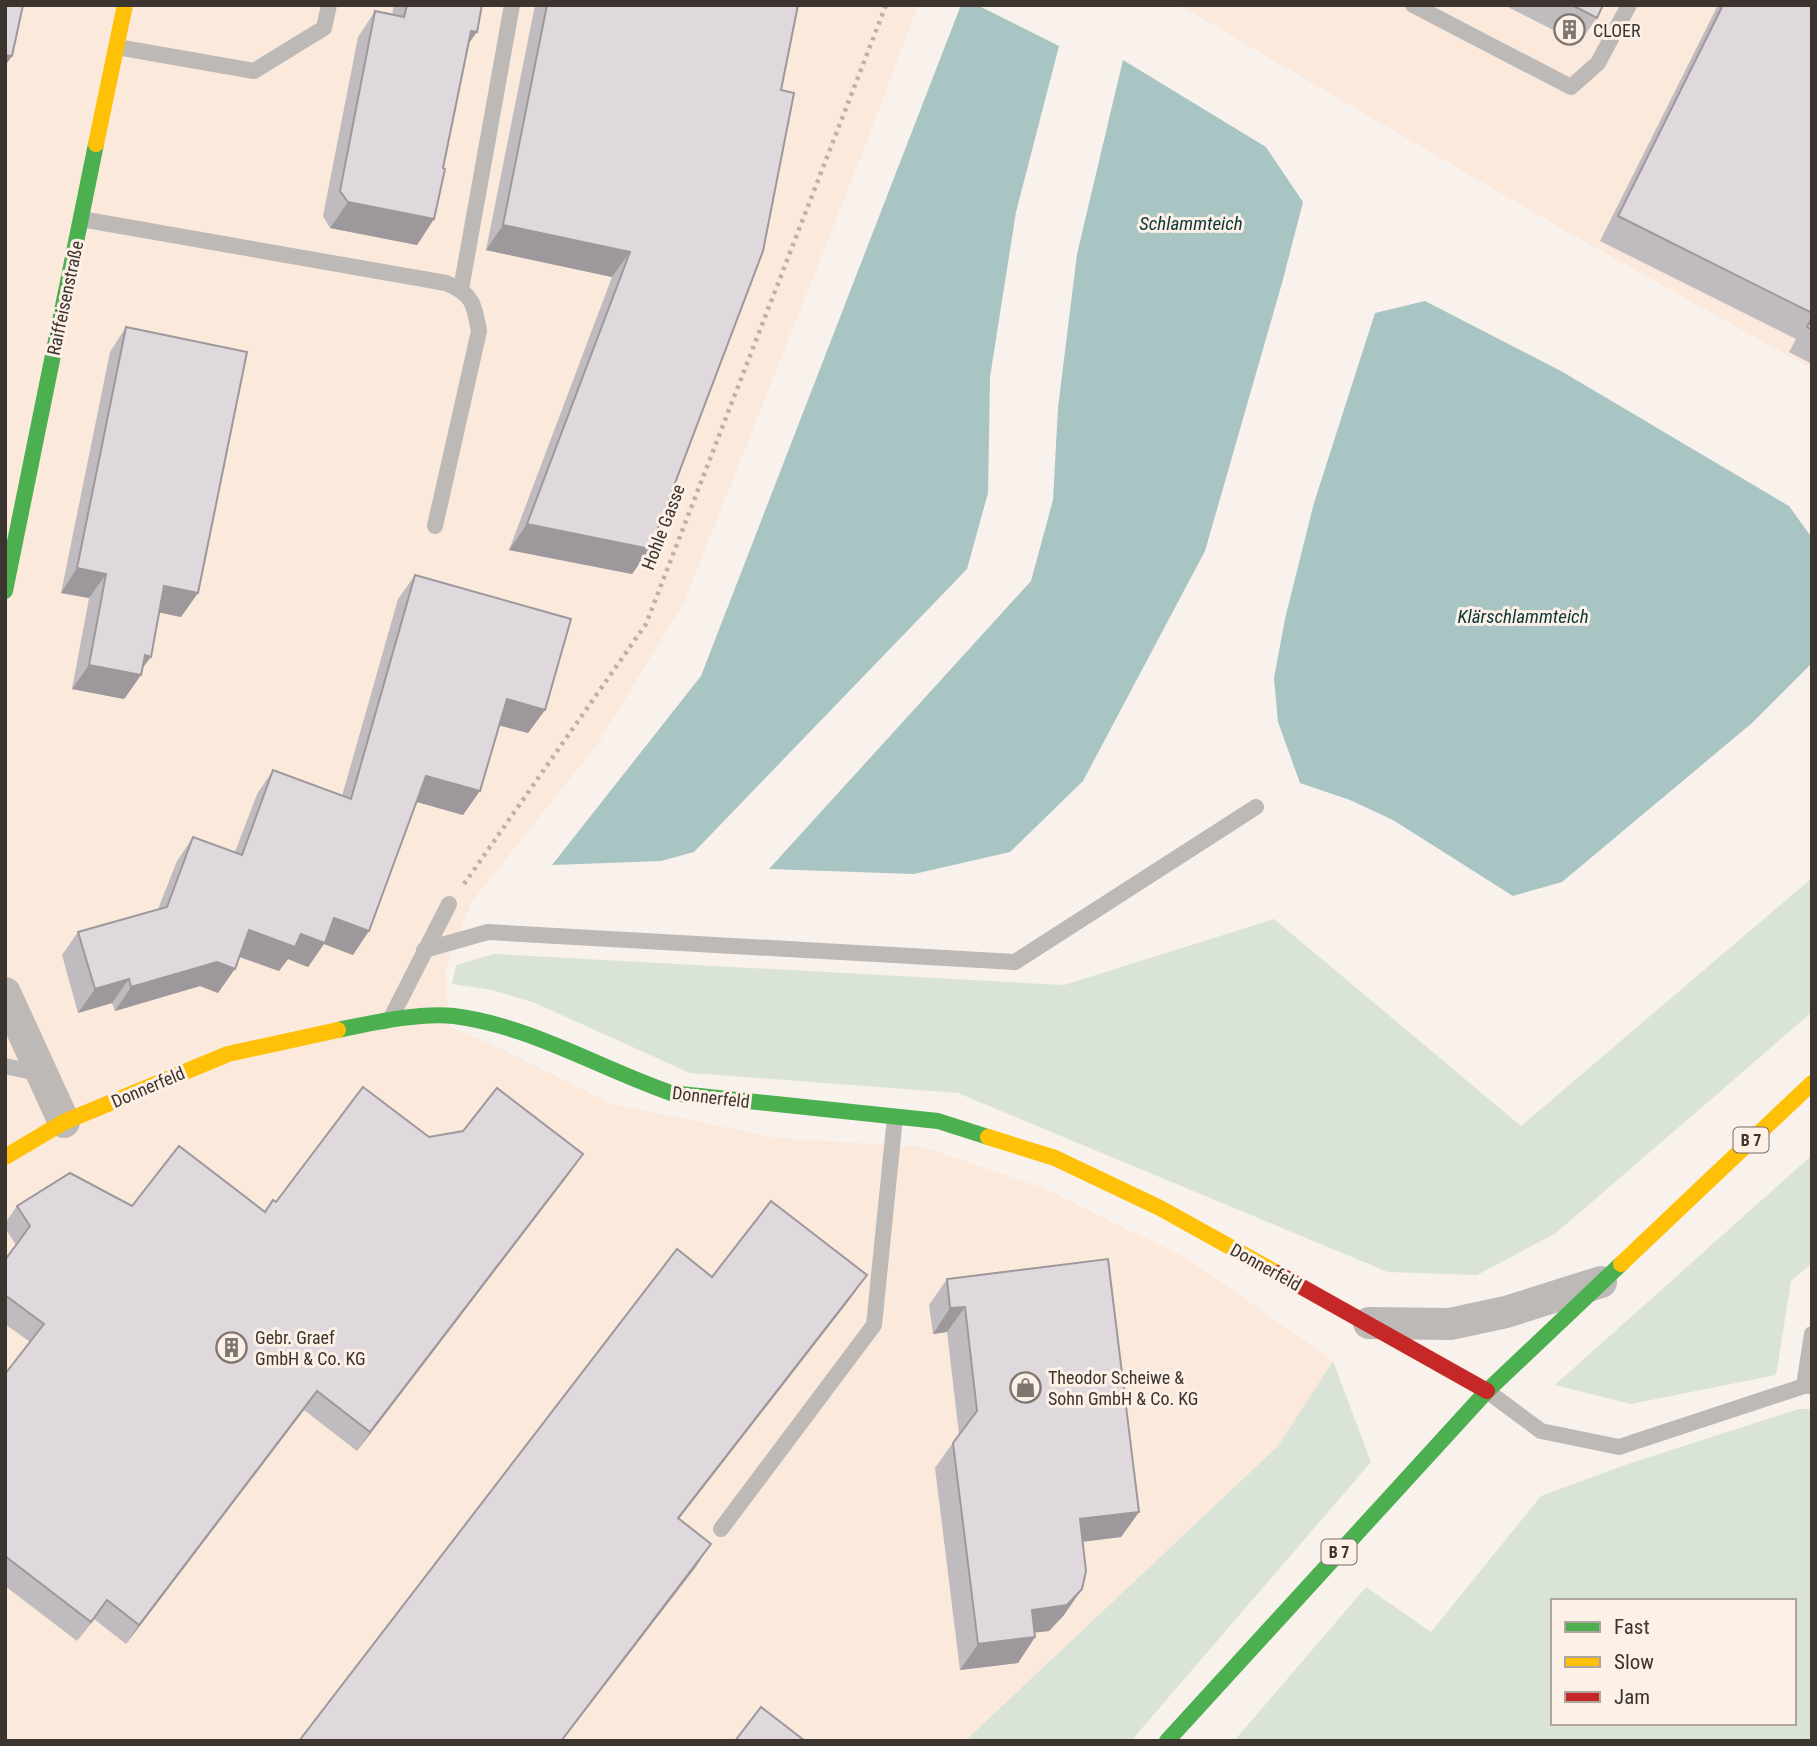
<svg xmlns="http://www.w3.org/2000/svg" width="1817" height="1746" font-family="'Roboto Condensed',sans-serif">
<rect width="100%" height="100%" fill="#f8f1ec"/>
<g fill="#fbe9dc">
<polygon points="5,5 918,5 868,139 685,600 599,742 471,903 445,970 449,1027 491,1044 613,1104 777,1138 924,1147 1041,1187 1188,1259 1333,1361 1278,1446 965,1741 5,1741"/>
<polygon points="1179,5 1812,5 1812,369 1571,234"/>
</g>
<g fill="#dae3d8" fill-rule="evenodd">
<polygon points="1812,878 1812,1012 1556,1233 1477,1275 1388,1272 958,1093 690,1073 535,1003 492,990 452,984 456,965 494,954 1064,985 1274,919 1521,1126"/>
<polygon points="1812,1155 1812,1263 1791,1281 1776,1375 1631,1404 1555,1385"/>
<polygon points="1333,1361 1371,1462 1131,1741 965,1741 1278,1446"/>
<path d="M1799,1409h13v332h-578l132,-154 65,45 110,-136 84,-31zM1553,1601h241v122h-241z"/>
</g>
<g fill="#a8c4c3">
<polygon points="961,5 977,5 1059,46 1016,212 990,377 988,493 967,569 694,852 661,861 552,865 701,676"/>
<polygon points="1123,60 1266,147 1303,202 1282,283 1205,551 1083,781 1010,852 914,874 769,869 1031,581 1053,500 1058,408 1077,254"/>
<polygon points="1425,301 1561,371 1789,506 1812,538 1812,663 1752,723 1562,882 1513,896 1393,820 1350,800 1300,783 1278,722 1274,678 1285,619 1314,503 1375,313"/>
</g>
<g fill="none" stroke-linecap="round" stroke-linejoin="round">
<polyline stroke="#b7b3b0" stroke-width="4.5" stroke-dasharray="3.5 5" stroke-linecap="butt" points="464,884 646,624 886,5"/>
<g stroke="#bcb9b6" stroke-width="16">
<polyline points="1413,5 1571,87 1598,63 1629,5"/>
<polyline points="117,47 254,71 324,28 329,5"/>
<path d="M81,219l365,64c27,11 28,21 33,48l-44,195"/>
<polyline points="461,289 512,5"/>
<polyline points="424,950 488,932 1015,962 1256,807"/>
<polyline points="392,1016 449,904"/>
<polyline points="5,1066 42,1074"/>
<polyline points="1804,1386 1812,1334"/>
<polyline points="1487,1391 1541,1431 1619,1447 1804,1386 1812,1386"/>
<polyline points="721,1529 874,1325 895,1117"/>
</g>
<g stroke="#bcb9b6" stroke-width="32">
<polyline points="5,993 64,1122"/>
<polyline points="1369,1323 1450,1324 1506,1312 1601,1282"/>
</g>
<g stroke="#4caf50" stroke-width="16">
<polyline points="5,591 96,144"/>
<path d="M338,1030c34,-7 82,-18 116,-14 77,10 145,52 217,77l267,28 50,16"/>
<polyline points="1167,1741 1487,1391 1621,1264"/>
</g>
<g stroke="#ffc107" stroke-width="16">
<polyline points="96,144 125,5"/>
<polyline points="988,1137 1055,1158 1160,1208 1277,1273"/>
<polyline points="5,1157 64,1122 228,1054 338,1030"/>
<polyline points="1621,1264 1812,1083"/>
</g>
<polyline stroke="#c62828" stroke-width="16" points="1277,1273 1487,1391"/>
</g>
<g fill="#c0bbbe">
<polygon points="394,5 482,5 468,44 443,168 434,219 417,245 330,228 323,216 358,37 375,11 392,15"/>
<polygon points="535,5 798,5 650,549 632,574 509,550 612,277 486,250"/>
<polygon points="1504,5 1603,5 1597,18 1579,43"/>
<polygon points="1718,5 1812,5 1812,364 1789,352 1796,339 1600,241"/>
<polygon points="126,327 181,617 159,612 141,675 124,699 72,689 89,598 61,593 110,352"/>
<polygon points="415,575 545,710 528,733 499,725 463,815 417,802 353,955 324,944 308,967 288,959 279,971 239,957 218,993 200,986 115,1011 112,1003 78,1013 62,955 78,932 158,909 177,861 193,837 235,852 257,794 273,770 342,796 398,599"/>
<polygon points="429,1137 569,1174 357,1451 304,1410 126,1644 94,1619 77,1641 5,1586 5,1374 30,1342 5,1324 5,1260 16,1245 5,1228 5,1223 17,1206 132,1206 265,1212 273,1200 276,1202"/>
<polygon points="947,1279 1139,1512 1121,1537 1083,1542 1064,1615 1049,1631 1035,1632 1035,1637 1018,1663 960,1670 935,1468 959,1434 947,1332 933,1334 929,1305"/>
</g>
<g fill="#9c989b">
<polygon points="471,31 477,32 459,57"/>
<polygon points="5,55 12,56 5,66"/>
<polygon points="348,202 434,219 417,245 330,228"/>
<polygon points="503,225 630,252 612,277 486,250"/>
<polygon points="527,524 650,549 632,574 509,550"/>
<polygon points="77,568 106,574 89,598 61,593"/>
<polygon points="164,586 198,593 181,617 147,610"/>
<polygon points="145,655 151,657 138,674 141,675 124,699 72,689 89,665"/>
<polygon points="507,699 545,710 528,733 490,723"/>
<polygon points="426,776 480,791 463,815 410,800"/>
<polygon points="334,918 369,931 353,955 324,944 308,967 288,959 279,971 232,954 249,930 301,934"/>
<polygon points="217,962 235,969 218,993 200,986 115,1011 131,987"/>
<polygon points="129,979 112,1003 78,1013 95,989"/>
<polygon points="583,1154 569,1174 357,1451 370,1432"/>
<polygon points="867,1275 850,1299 661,1542 678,1518"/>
<polygon points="965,1307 947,1332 933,1334 950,1308"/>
<polygon points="317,1391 304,1410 126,1644 139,1625"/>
<polygon points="1139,1512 1121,1537 1062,1544 1080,1519"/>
<polygon points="711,1544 695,1568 562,1741 561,1741"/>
<polygon points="1082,1589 1064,1615 1049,1631 1014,1635 1032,1610"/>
<polygon points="107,1600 94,1619 77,1641 91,1622"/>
<polygon points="1035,1637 1018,1663 960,1670 978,1644"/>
</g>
<g fill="#dfd9dd" stroke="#9c989b" stroke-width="2">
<polygon points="5,5 23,5 12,56 5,55"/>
<polygon points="407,5 482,5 477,32 471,31 443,168 445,169 434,219 348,202 340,191 375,11 404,17"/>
<polygon points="547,5 798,5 781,90 794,93 763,251 650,549 527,524 630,252 503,225"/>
<polygon points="1572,5 1603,5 1597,18"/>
<polygon points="1723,5 1812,5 1812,313 1618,216"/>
<polygon points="1812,318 1812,330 1807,327"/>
<polygon points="126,327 247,352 198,593 164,586 151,657 145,655 141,675 89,665 106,574 77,568"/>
<polygon points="415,575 571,619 545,710 507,699 480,791 426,776 369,931 334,918 325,943 301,934 295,947 249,930 235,969 217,962 131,987 129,979 95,989 78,932 167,907 193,837 242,855 273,770 351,799"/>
<polygon points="363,1087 429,1137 463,1131 497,1088 583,1154 370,1432 317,1391 139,1625 107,1600 91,1622 5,1556 5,1374 44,1324 5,1295 5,1260 30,1226 17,1206 70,1173 132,1206 179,1146 265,1212 273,1200 276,1202"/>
<polygon points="771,1201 867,1275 678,1518 711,1544 561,1741 299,1741 677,1249 712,1277"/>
<polygon points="1108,1259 1139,1512 1080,1519 1086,1571 1082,1589 1067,1605 1032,1610 1035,1637 978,1644 953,1443 977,1411 965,1307 950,1308 947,1279"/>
<polygon points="761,1707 805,1741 735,1741"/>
</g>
<defs>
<symbol id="building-ring" viewBox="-11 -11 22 22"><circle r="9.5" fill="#fdf0e7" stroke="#7e7670" stroke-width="1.5"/><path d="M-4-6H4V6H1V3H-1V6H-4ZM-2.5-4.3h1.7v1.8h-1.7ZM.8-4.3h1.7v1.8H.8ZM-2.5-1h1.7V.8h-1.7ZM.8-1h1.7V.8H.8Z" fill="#7e7670"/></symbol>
<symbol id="shop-ring" viewBox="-11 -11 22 22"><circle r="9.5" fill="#fdf0e7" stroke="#7e7670" stroke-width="1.5"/><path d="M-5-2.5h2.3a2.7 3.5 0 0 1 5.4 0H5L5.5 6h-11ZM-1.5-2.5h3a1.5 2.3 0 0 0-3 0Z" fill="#7e7670"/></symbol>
</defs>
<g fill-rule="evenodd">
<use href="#building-ring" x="1552" y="12" width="35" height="35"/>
<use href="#building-ring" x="214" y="1330" width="35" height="35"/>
<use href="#shop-ring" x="1008" y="1370" width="35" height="35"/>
</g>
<g text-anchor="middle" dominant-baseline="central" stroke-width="6" stroke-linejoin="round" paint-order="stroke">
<g fill="#fdf0e7" stroke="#766c66" stroke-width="2">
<rect x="1733.5" y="1127.5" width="35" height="25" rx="5"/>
<rect x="1321.5" y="1539.5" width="35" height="25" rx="5"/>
</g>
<g font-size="16" font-weight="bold" fill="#3c342e">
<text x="1751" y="1140">B 7</text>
<text x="1339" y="1552">B 7</text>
</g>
<g font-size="18" fill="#3c342e" stroke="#fdf0e7" text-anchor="start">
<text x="1593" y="30">CLOER</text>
<text x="255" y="1337">Gebr. Graef<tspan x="255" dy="21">GmbH &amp; Co. KG</tspan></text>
<text x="1048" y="1377">Theodor Scheiwe &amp;<tspan x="1048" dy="21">Sohn GmbH &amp; Co. KG</tspan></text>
</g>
<g font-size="18" fill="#3c342e" stroke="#fdf0e7">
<text transform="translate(65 298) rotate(-78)">Raiffeisenstraße</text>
<text transform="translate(663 527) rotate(-69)">Hohle Gasse</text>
<text transform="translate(148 1087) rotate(-23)">Donnerfeld</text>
<text transform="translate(711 1097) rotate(7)">Donnerfeld</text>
<text transform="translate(1266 1267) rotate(29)">Donnerfeld</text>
</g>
<g font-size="19" font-style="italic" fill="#0b3638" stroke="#fdf0e7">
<text x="1191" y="223">Schlammteich</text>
<text x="1523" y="616">Klärschlammteich</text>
</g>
</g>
<rect width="1817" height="1746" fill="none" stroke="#3c342e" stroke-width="14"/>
<rect x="1551" y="1599" width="245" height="126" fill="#fdf0e7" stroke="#b0a59d" stroke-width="2"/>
<rect x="1565" y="1622" width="35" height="10" fill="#4caf50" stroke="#b0a59d" stroke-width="2"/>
<text x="1614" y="1634" font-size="21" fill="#3c342e">Fast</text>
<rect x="1565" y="1657" width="35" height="10" fill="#ffc107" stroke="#b0a59d" stroke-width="2"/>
<text x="1614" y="1669" font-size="21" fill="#3c342e">Slow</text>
<rect x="1565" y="1692" width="35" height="10" fill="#c62828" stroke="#b0a59d" stroke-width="2"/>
<text x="1614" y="1704" font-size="21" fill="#3c342e">Jam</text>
</svg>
